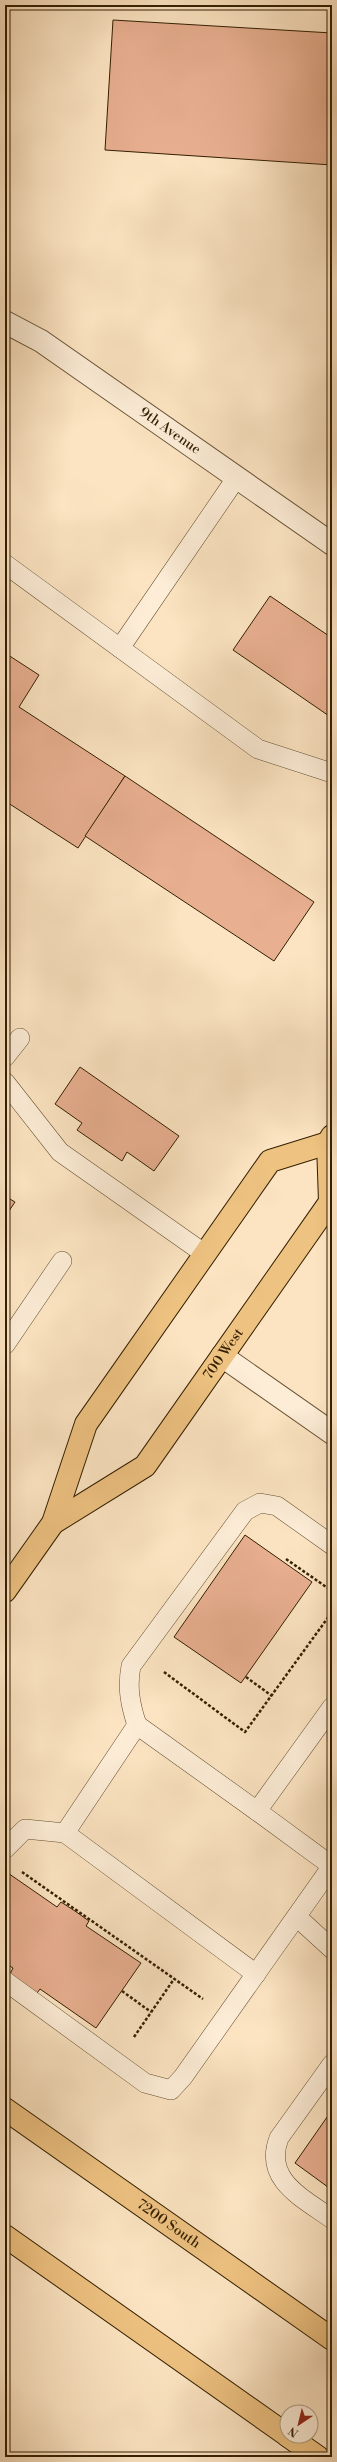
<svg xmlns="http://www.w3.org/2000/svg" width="337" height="2462" font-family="'Libre Bodoni',serif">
<rect width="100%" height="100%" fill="#fce4c2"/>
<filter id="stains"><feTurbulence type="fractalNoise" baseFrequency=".005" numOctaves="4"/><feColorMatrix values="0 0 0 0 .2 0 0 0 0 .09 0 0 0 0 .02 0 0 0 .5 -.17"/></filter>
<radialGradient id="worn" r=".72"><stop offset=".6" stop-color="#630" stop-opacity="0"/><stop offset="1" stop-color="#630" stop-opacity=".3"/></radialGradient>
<g fill="#e8af90" stroke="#331f02">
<polygon points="113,20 332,33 332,165 105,150"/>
<polygon points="270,596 332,638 332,718 233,650"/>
<polygon points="5,653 39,675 19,707 125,776 78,848 5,801"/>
<polygon points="125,776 314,902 274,961 85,836"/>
<polygon points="80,1067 179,1136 154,1171 127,1152 122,1161 77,1130 82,1123 55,1104"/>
<polygon points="5,1196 15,1202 5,1217"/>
<polygon points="245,1535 312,1582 241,1683 174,1637"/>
<polygon points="5,1871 57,1907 61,1902 75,1911 89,1921 86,1926 141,1963 96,2028 40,1989 37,1993 10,1974 13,1968 5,1963"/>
<polygon points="332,2110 332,2190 295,2163"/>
</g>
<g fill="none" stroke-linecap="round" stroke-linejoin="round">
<defs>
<g id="service">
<polyline points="5,564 258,749 332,773"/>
<polyline points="120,648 237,477"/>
<polyline points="5,1057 20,1038"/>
<polyline points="5,1082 60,1152 205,1254"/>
<polyline points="5,1345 62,1261"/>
<path d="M137,1725c-7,-21 -10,-38 -6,-59l114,-155 15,-8 17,3 55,39"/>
<polyline points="257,1811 332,1866"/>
<polyline points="5,1849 25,1829 65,1833"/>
<polyline points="297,1917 332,1949"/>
<polyline points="256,1974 65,1833 137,1725 257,1811 332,1707"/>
<polyline points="5,1981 145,2083 171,2090 183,2077 332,1866"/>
<path d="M332,2064l-53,74c-16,42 24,60 53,81"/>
</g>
<g id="minor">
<path id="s1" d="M5,322l36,19 291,203"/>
<polyline points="222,1356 332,1433"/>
</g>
<g id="primary">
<path id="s2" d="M53,1523l92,-57 185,-264 -2,-59 4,-7"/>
<polyline points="5,1591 53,1523 86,1424 270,1161 328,1143"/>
<path id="s3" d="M5,2109l327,230"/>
<polyline points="5,2236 287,2435"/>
<polyline points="288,2436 318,2457"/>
</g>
</defs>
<use href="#service" stroke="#655032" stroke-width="20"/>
<use href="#minor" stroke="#655032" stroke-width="24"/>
<use href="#primary" stroke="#331f02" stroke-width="24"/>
<g stroke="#331f02" stroke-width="2.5" stroke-dasharray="3 2" stroke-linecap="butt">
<polyline points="286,1559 332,1591"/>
<polyline points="164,1672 245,1732 332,1612"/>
<polyline points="246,1677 272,1696"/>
<polyline points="22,1872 203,1999"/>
<polyline points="122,1991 151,2012"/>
<polyline points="134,2037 174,1979"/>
</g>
<use href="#service" stroke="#fdedd7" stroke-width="19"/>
<use href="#minor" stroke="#fdedd7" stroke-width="22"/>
<use href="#primary" stroke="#eec281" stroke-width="22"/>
</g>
<g text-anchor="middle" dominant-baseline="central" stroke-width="3.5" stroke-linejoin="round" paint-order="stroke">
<g font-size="14" fill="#331f02" stroke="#fdedd7">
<text stroke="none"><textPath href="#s1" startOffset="198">9th Avenue</textPath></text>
<text stroke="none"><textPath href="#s2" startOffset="245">700 West</textPath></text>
<text stroke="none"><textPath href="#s3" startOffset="200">7200 South</textPath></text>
</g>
</g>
<rect width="337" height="2462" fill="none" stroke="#fce4c2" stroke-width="20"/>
<rect x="6" y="6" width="325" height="2450" fill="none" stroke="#331f02" stroke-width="2"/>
<rect x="10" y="10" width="317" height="2442" fill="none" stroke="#331f02"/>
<g transform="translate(299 2424) rotate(215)"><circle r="19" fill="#fdedd7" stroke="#ac9b82"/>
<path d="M0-3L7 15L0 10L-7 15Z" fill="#8f2418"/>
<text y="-6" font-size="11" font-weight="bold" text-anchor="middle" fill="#331f02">N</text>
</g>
<rect width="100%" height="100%" filter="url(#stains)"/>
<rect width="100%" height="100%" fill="url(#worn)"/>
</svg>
